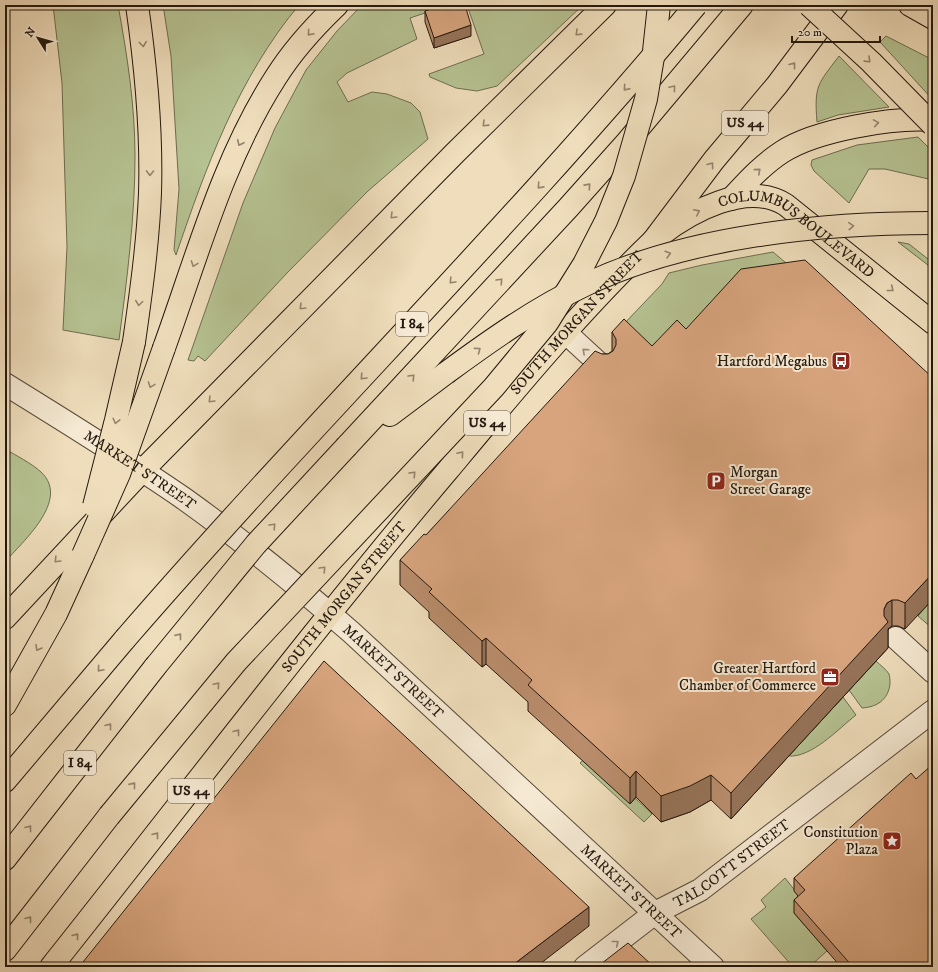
<svg xmlns="http://www.w3.org/2000/svg" width="938" height="972" font-family="'IM FELL DW Pica',serif">
<rect width="100%" height="100%" fill="#efddbb"/>
<filter id="stains"><feTurbulence type="fractalNoise" baseFrequency=".005" numOctaves="4"/><feColorMatrix values="0 0 0 0 .2 0 0 0 0 .09 0 0 0 0 .02 0 0 0 .5 -.17"/></filter>
<radialGradient id="worn" r=".72"><stop offset=".6" stop-color="#630" stop-opacity="0"/><stop offset="1" stop-color="#630" stop-opacity=".3"/></radialGradient>
<g fill="#b6c292" stroke="#6d6d50">
<path d="M53,5h65c9,49 17,100 17,151 0,61 -8,123 -16,184l-56,-10 4,-83 -5,-164z"/>
<path d="M163,5h136c-61,73 -93,162 -123,250l-2,-5 5,-61 -8,-133z"/>
<polygon points="362,5 449,5 410,18 417,39 347,73 337,82 348,102 372,92 387,94 411,103 420,112 428,139 368,191 287,273 205,361 198,356 194,361 188,360 243,203 275,128 306,70 337,31"/>
<polygon points="467,5 583,5 497,86 477,91 456,88 430,77 429,74 484,54"/>
<polygon points="886,36 933,60 933,100 880,42"/>
<path d="M839,56l50,51 -51,8 -21,7c-3,-37 1,-38 22,-66z"/>
<polygon points="918,137 933,152 933,180 885,169 869,169 849,203 814,171 811,165 812,160 857,145"/>
<polygon points="898,242 909,244 933,263 933,269"/>
<polygon points="773,252 798,273 652,371 622,326 662,284 669,273 702,265"/>
<path d="M5,449c12,7 26,14 36,23 30,28 -19,70 -36,90z"/>
<polygon points="933,599 933,629 918,616"/>
<path d="M876,661c4,4 10,8 13,13 1,3 1,6 1,10 -2,16 -13,23 -28,24l-13,-18z"/>
<path d="M843,697l13,18c-18,14 -44,43 -68,41z"/>
<polygon points="588,756 630,804 635,798 652,814 644,822 580,763"/>
<polygon points="785,878 805,903 794,913 827,951 809,967 793,967 751,919 766,907 761,900"/>
</g>
<g fill="none" stroke-linecap="round" stroke-linejoin="round">
<defs>
<g id="minor">
<polyline points="566,333 604,368"/>
<polyline points="896,638 933,672"/>
</g>
<g id="tertiary">
<path id="s1" d="M5,384c60,37 120,74 178,114 59,42 114,87 168,134l362,335"/>
<path id="s2" d="M585,967l70,-54 45,-23 233,-179"/>
</g>
<g id="primary">
<path id="s3" d="M659,236c31,-24 88,-56 127,-31l147,118"/>
</g>
<g id="trunk">
<polyline points="5,618 142,471"/>
<path id="s4" d="M51,967c132,-166 260,-335 397,-497 65,-78 131,-158 205,-229"/>
</g>
<g id="motorway">
<polyline points="910,5 933,18"/>
<path d="M731,199c16,-17 31,-34 51,-47 34,-22 111,-35 151,-32"/>
<polyline points="653,241 714,160 777,85 837,5"/>
<path d="M134,342c7,-49 14,-99 16,-149 2,-63 -4,-125 -13,-188"/>
<path d="M164,348c33,-91 59,-189 112,-271 17,-27 38,-50 61,-72"/>
<polyline points="390,415 446,373"/>
<polyline points="347,446 568,208 627,142 742,5"/>
<polyline points="142,471 455,153 605,5"/>
<polyline points="5,705 56,614 83,555"/>
<polyline points="5,781 125,639"/>
<polyline points="5,859 155,667"/>
<polyline points="5,950 109,816"/>
</g>
</defs>
<use href="#minor" stroke="#574939" stroke-width="24"/>
<use href="#tertiary" stroke="#574939" stroke-width="24"/>
<use href="#primary" stroke="#24180e" stroke-width="24"/>
<use href="#trunk" stroke="#24180e" stroke-width="24"/>
<use href="#motorway" stroke="#24180e" stroke-width="24"/>
<use href="#minor" stroke="#f5e9d3" stroke-width="22"/>
<use href="#tertiary" stroke="#f5e9d3" stroke-width="22"/>
<use href="#primary" stroke="#efddbb" stroke-width="22"/>
<use href="#trunk" stroke="#efddbb" stroke-width="22"/>
<use href="#motorway" stroke="#efddbb" stroke-width="22"/>
<defs>
<g id="motorway-bridge">
<polyline points="809,5 871,62 933,125"/>
<path d="M446,373c45,-33 90,-65 141,-89 101,-48 234,-61 346,-61"/>
<polyline points="94,506 116,420 134,342"/>
<polyline points="83,555 119,474 164,348"/>
<path d="M125,639c186,-215 389,-415 571,-634"/>
<polyline points="155,667 256,544 347,446"/>
<polyline points="109,816 236,662 494,387 547,323 584,264 606,221 624,176 646,99 654,51 659,5"/>
</g>
</defs>
<use href="#motorway-bridge" stroke="#24180e" stroke-width="24" stroke-linecap="butt"/>
<use href="#motorway-bridge" stroke="#efddbb" stroke-width="22"/>
</g>
<g fill="#b98d6c" stroke="#24180e">
<polygon points="425,11 471,36 434,48 425,22"/>
<polygon points="686,329 933,378 905,629 898,626 892,626 888,629 888,648 731,819 711,800 690,812 661,822 636,797 630,804 528,711 528,702 486,664 482,667 429,618 429,612 400,585 400,560 426,535 602,354 608,354 612,351 612,332 652,346"/>
<polygon points="794,878 933,967 841,967 794,913 794,900 798,896 794,891"/>
</g>
<g fill="#967358" stroke="#24180e">
<polygon points="471,25 471,36 434,48 434,38"/>
<polygon points="933,573 933,599 905,629 905,603"/>
<polygon points="892,600 892,626 888,629 888,648 731,819 731,793 884,609 887,603"/>
<polygon points="486,638 486,664 482,667 482,641"/>
<polygon points="636,771 636,797 630,804 630,778"/>
<polygon points="711,775 711,800 690,812 661,822 661,796"/>
<polygon points="589,907 589,926 536,967 514,967 514,964"/>
</g>
<g fill="#d7a47d" stroke="#24180e">
<polygon points="443,5 465,5 471,25 434,38 425,11"/>
<polygon points="805,260 933,378 933,573 905,603 898,600 892,600 887,603 884,609 884,616 888,622 731,793 711,775 690,786 661,796 636,771 630,778 528,685 532,680 486,638 482,641 429,592 432,589 400,560 424,534 426,535 595,351 602,354 608,354 613,351 616,345 616,339 612,332 624,319 652,346 677,320 686,329 741,269"/>
<polygon points="324,661 589,907 514,964 517,967 79,967"/>
<polygon points="933,764 933,967 853,967 794,900 805,890 794,878 911,773 916,779"/>
<polygon points="628,943 654,967 597,967"/>
</g>
<defs><path id="oneway-chevron" d="M-2-3.5L2.5 0L-2 3.5" fill="none" stroke-width="1.6" stroke-linecap="round" stroke-linejoin="round"/></defs>
<g stroke="#94846d">
<use href="#oneway-chevron" transform="translate(310 33) rotate(131)"/>
<use href="#oneway-chevron" transform="translate(578 33) rotate(136)"/>
<use href="#oneway-chevron" transform="translate(143 44) rotate(83)"/>
<use href="#oneway-chevron" transform="translate(868 60) rotate(44)"/>
<use href="#oneway-chevron" transform="translate(793 65) rotate(-52)"/>
<use href="#oneway-chevron" transform="translate(626 88) rotate(131)"/>
<use href="#oneway-chevron" transform="translate(673 88) rotate(-50)"/>
<use href="#oneway-chevron" transform="translate(876 123) rotate(-9)"/>
<use href="#oneway-chevron" transform="translate(485 124) rotate(136)"/>
<use href="#oneway-chevron" transform="translate(240 143) rotate(115)"/>
<use href="#oneway-chevron" transform="translate(711 165) rotate(-53)"/>
<use href="#oneway-chevron" transform="translate(758 171) rotate(-41)"/>
<use href="#oneway-chevron" transform="translate(150 173) rotate(91)"/>
<use href="#oneway-chevron" transform="translate(540 186) rotate(132)"/>
<use href="#oneway-chevron" transform="translate(588 186) rotate(-48)"/>
<use href="#oneway-chevron" transform="translate(697 212) rotate(-26)"/>
<use href="#oneway-chevron" transform="translate(393 216) rotate(135)"/>
<use href="#oneway-chevron" transform="translate(851 226) rotate(-4)"/>
<use href="#oneway-chevron" transform="translate(668 254) rotate(-16)"/>
<use href="#oneway-chevron" transform="translate(194 264) rotate(110)"/>
<use href="#oneway-chevron" transform="translate(452 281) rotate(133)"/>
<use href="#oneway-chevron" transform="translate(500 281) rotate(-47)"/>
<use href="#oneway-chevron" transform="translate(891 289) rotate(39)"/>
<use href="#oneway-chevron" transform="translate(139 303) rotate(98)"/>
<use href="#oneway-chevron" transform="translate(302 307) rotate(135)"/>
<use href="#oneway-chevron" transform="translate(478 350) rotate(-36)"/>
<use href="#oneway-chevron" transform="translate(363 377) rotate(133)"/>
<use href="#oneway-chevron" transform="translate(412 377) rotate(-47)"/>
<use href="#oneway-chevron" transform="translate(151 385) rotate(110)"/>
<use href="#oneway-chevron" transform="translate(211 400) rotate(135)"/>
<use href="#oneway-chevron" transform="translate(116 421) rotate(104)"/>
<use href="#oneway-chevron" transform="translate(461 454) rotate(-50)"/>
<use href="#oneway-chevron" transform="translate(413 474) rotate(-47)"/>
<use href="#oneway-chevron" transform="translate(273 526) rotate(-47)"/>
<use href="#oneway-chevron" transform="translate(57 560) rotate(134)"/>
<use href="#oneway-chevron" transform="translate(323 569) rotate(-47)"/>
<use href="#oneway-chevron" transform="translate(179 636) rotate(-51)"/>
<use href="#oneway-chevron" transform="translate(38 648) rotate(120)"/>
<use href="#oneway-chevron" transform="translate(100 669) rotate(131)"/>
<use href="#oneway-chevron" transform="translate(217 685) rotate(-49)"/>
<use href="#oneway-chevron" transform="translate(109 726) rotate(-52)"/>
<use href="#oneway-chevron" transform="translate(237 732) rotate(-52)"/>
<use href="#oneway-chevron" transform="translate(133 785) rotate(-51)"/>
<use href="#oneway-chevron" transform="translate(29 828) rotate(-52)"/>
<use href="#oneway-chevron" transform="translate(156 835) rotate(-52)"/>
<use href="#oneway-chevron" transform="translate(29 919) rotate(-52)"/>
<use href="#oneway-chevron" transform="translate(76 936) rotate(-52)"/>
</g>
<g stroke="#978b7a">
<use href="#oneway-chevron" transform="translate(585 351) rotate(-138)"/>
<use href="#oneway-chevron" transform="translate(616 943) rotate(-38)"/>
</g>
<defs>
<symbol id="bus-square" viewBox="-11 -11 22 22"><rect x="-9" y="-9" width="18" height="18" rx="4" fill="#8f2418" stroke="#f5e9d3"/><path d="M-5-6H5V4H4V6H2V4H-2V6H-4V4H-5ZM-3.5-4V0h7V-4ZM-3.5 1.2v1.5H-2V1.2ZM2 1.2v1.5H3.5V1.2Z" fill="#fff"/></symbol>
<symbol id="parking-square" viewBox="-11 -11 22 22"><rect x="-9" y="-9" width="18" height="18" rx="4" fill="#8f2418" stroke="#f5e9d3"/><path d="M-3.5-5.5H1a3.5 3.5 0 0 1 0 7H-1V5.5H-3.5ZM-1-3.4V-.6H.8a1.4 1.4 0 0 0 0-2.8Z" fill="#fff"/></symbol>
<symbol id="office-square" viewBox="-11 -11 22 22"><rect x="-9" y="-9" width="18" height="18" rx="4" fill="#8f2418" stroke="#f5e9d3"/><path d="M-6-3h4V-5.5h4V-3h4V5H-6ZM-1-4.5V-3h2v-1.5ZM-6 0V1H6V0Z" fill="#fff"/></symbol>
<symbol id="sight-square" viewBox="-11 -11 22 22"><rect x="-9" y="-9" width="18" height="18" rx="4" fill="#8f2418" stroke="#f5e9d3"/><path d="M0-6L1.8-2.2L6-1.7L2.9 1.2L3.7 5.4L0 3.3L-3.7 5.4L-2.9 1.2L-6-1.7L-1.8-2.2Z" fill="#fff"/></symbol>
</defs>
<g fill-rule="evenodd">
<use href="#bus-square" x="830" y="350" width="22" height="22"/>
<use href="#parking-square" x="705" y="470" width="22" height="22"/>
<use href="#office-square" x="819" y="666" width="22" height="22"/>
<use href="#sight-square" x="881" y="830" width="22" height="22"/>
</g>
<g text-anchor="middle" dominant-baseline="central" stroke-width="4" stroke-linejoin="round" paint-order="stroke">
<g fill="#f5e9d3" stroke="#635749" stroke-width="1">
<rect x="722" y="111" width="46" height="24" rx="3"/>
<rect x="396" y="312" width="32" height="24" rx="3"/>
<rect x="464" y="411" width="46" height="24" rx="3"/>
<rect x="64" y="751" width="32" height="24" rx="3"/>
<rect x="168" y="779" width="46" height="24" rx="3"/>
</g>
<g font-size="14" font-weight="bold" fill="#24180e">
<text x="745" y="123">US 44</text>
<text x="412" y="324">I 84</text>
<text x="487" y="423">US 44</text>
<text x="80" y="763">I 84</text>
<text x="191" y="791">US 44</text>
</g>
<g font-size="15" fill="#24180e" stroke="#f5e9d3">
<text stroke="none"><textPath href="#s3" startOffset="159">COLUMBUS BOULEVARD</textPath></text>
<text stroke="none"><textPath href="#s4" startOffset="832">SOUTH MORGAN STREET</textPath></text>
<text stroke="none"><textPath href="#s1" startOffset="160">MARKET STREET</textPath></text>
<text stroke="none"><textPath href="#s4" startOffset="472">SOUTH MORGAN STREET</textPath></text>
<text stroke="none"><textPath href="#s1" startOffset="484">MARKET STREET</textPath></text>
<text stroke="none"><textPath href="#s2" startOffset="180">TALCOTT STREET</textPath></text>
<text stroke="none"><textPath href="#s1" startOffset="808">MARKET STREET</textPath></text>
</g>
<g font-size="15" fill="#24180e" stroke="#f5e9d3" text-anchor="end">
<text x="827" y="361">Hartford Megabus</text>
<text x="730" y="472" text-anchor="start">Morgan<tspan x="730" dy="17">Street Garage</tspan></text>
<text x="816" y="668">Greater Hartford<tspan x="816" dy="17">Chamber of Commerce</tspan></text>
<text x="878" y="832">Constitution<tspan x="878" dy="17">Plaza</tspan></text>
</g>
</g>
<rect width="938" height="972" fill="none" stroke="#efddbb" stroke-width="20"/>
<rect x="6" y="6" width="926" height="960" fill="none" stroke="#24180e" stroke-width="2"/>
<rect x="10" y="10" width="918" height="952" fill="none" stroke="#24180e"/>
<g transform="translate(38 38) rotate(307)" stroke="#f5e9d3" stroke-width="3" paint-order="stroke">
<path d="M0-3L7 15L0 10L-7 15Z" fill="#24180e"/>
<text y="-6" font-size="11" font-weight="bold" text-anchor="middle" fill="#24180e">N</text>
</g>
<path d="M792 36v6h88v-6" fill="none" stroke="#24180e" stroke-width="2"/>
<text x="798" y="36" font-size="12" fill="#24180e" stroke="#f5e9d3" stroke-width="3" paint-order="stroke">20 m</text>
<rect width="100%" height="100%" filter="url(#stains)"/>
<rect width="100%" height="100%" fill="url(#worn)"/>
</svg>
